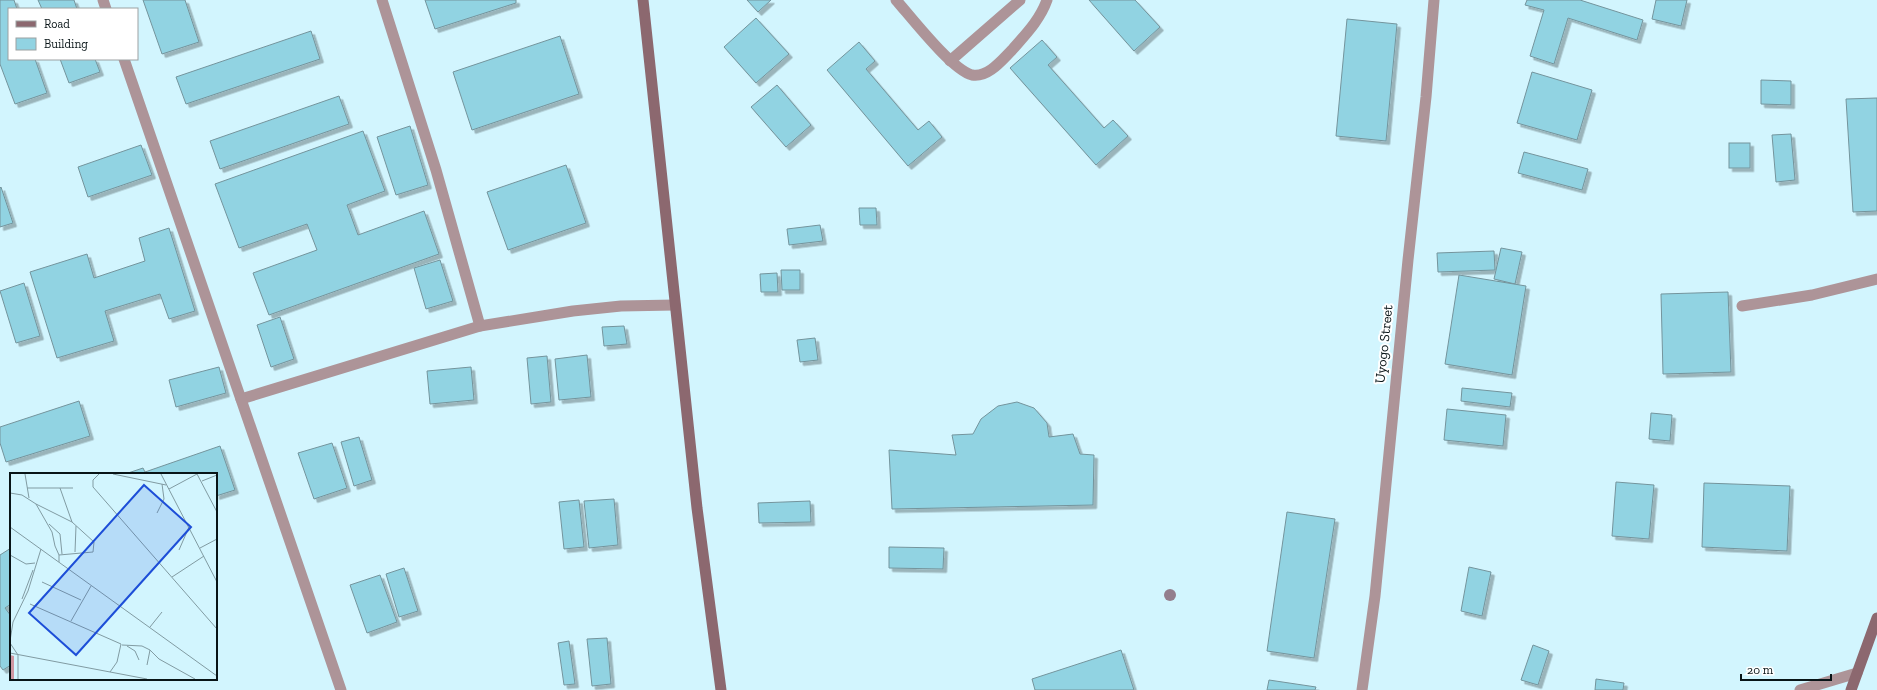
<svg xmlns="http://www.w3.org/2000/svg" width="1877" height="690" font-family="'Zilla Slab',serif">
<defs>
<filter id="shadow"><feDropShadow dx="3.5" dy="3.5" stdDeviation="0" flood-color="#0004"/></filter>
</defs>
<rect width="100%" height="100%" fill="#d2f5fe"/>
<g fill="#91d3e2" stroke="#74949c" filter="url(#shadow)">
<polygon points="0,0 14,0 17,9 9,9 9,59 35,59 47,93 15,104 0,64"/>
<polygon points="38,0 74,0 77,9 42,9"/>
<polygon points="143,0 185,0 199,42 162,54"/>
<polygon points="425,0 516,0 516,3 435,29"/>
<polygon points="747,0 771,0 758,12"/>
<polygon points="1089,0 1135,0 1160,27 1134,51"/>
<polygon points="1527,0 1580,0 1643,20 1637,40 1568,18 1554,64 1530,56 1544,10 1525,5"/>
<polygon points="1656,0 1687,0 1681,26 1652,19"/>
<polygon points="756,18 789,54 756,83 724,47"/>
<polygon points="1347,19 1397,24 1386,141 1336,136"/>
<polygon points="311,31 320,59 186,104 176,77"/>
<polygon points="560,36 579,94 472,130 453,72"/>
<polygon points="1042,40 1057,57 1048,65 1104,128 1113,120 1128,136 1096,165 1010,68"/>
<polygon points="859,42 875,61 866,69 918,130 929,121 942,137 908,166 827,70"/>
<polygon points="60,59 95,59 100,72 69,83"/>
<polygon points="1532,72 1592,90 1577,140 1517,123"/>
<polygon points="1761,80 1791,81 1791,105 1761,104"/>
<polygon points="777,85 811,125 786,147 751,107"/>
<polygon points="339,96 349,124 220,169 210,141"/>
<polygon points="1877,98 1877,211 1853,212 1846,99"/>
<polygon points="410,126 428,185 396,195 377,137"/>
<polygon points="363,131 385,191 347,205 358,235 424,211 439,254 269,315 253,273 317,250 307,224 239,248 215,184"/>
<polygon points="1791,134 1795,180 1776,182 1772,135"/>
<rect x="1729" y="143" width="21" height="25"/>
<polygon points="141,145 152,175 88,197 78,167"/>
<polygon points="1524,152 1588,169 1582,190 1518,173"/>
<polygon points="566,165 586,223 508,250 487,192"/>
<polygon points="1,187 13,223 0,227 0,188"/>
<polygon points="859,208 876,208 877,225 860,225"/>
<polygon points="820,225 823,241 789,245 787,229"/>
<polygon points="169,228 195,311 169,319 160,294 105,311 114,341 57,358 30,272 87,254 94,278 145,261 139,238"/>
<polygon points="1501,248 1522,252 1515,284 1494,279"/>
<polygon points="1494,251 1495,270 1438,272 1437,253"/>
<polygon points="440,260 453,301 426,309 414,268"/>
<polygon points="781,270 800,270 800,290 782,290"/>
<polygon points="777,273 778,292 761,292 760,274"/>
<polygon points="1459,275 1526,286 1512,375 1445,364"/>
<polygon points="24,283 40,336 16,343 0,291"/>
<polygon points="1728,292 1731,372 1663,374 1661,294"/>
<polygon points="280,317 294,359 271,367 257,325"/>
<polygon points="624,326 627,344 604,346 602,327"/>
<polygon points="815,338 818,360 800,362 797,340"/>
<polygon points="587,355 591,397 559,400 555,359"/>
<polygon points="547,356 551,402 531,404 527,358"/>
<polygon points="219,367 226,393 176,407 169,380"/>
<polygon points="471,367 474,400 430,404 427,371"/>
<polygon points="1462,388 1512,393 1510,407 1461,401"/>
<polygon points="79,401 90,436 6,462 0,443 0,427"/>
<polygon points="1017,402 1034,408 1047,423 1049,437 1073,434 1080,454 1094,455 1093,505 892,509 889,450 956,455 952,435 973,434 981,419 998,406"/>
<polygon points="1447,409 1506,415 1503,446 1444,440"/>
<polygon points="1651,413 1672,415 1670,441 1649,439"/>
<polygon points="359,437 372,480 354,486 341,442"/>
<polygon points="332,443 347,488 314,499 298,453"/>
<polygon points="220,446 235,490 216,496 216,474 125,474 143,468 145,472"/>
<polygon points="1616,482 1654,485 1649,539 1612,536"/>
<polygon points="1704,483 1790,486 1787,551 1702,547"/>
<polygon points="614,499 618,545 589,548 584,501"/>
<polygon points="579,500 584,547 564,549 559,502"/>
<polygon points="810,501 811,522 759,523 758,503"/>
<polygon points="1287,512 1335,519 1314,658 1267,651"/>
<polygon points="889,547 944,548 943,569 889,568"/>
<polygon points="11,548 11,604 5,608 11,616 11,665 3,670 0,666 0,555"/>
<polygon points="1469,567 1491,572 1482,616 1461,611"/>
<polygon points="404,568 418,611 399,617 386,574"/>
<polygon points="380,575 397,622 367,633 350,585"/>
<polygon points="607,638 611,684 592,686 587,639"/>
<polygon points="569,641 575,684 564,685 558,643"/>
<polygon points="1533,645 1549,651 1538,685 1521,680"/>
<polygon points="1121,650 1134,690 1035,690 1032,679"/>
<polygon points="1596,679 1624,683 1623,690 1595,690"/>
<polygon points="1269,680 1316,687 1315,690 1267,690"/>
</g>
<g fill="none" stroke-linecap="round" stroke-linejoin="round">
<g stroke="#ad9498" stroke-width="11">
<polyline points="382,0 436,170 480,326"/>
<path d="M896,0c15,17 56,70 76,75 16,3 30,-15 40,-25 13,-15 28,-30 35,-50"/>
<polyline points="950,61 1020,0"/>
<polyline points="241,399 480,326 573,311 621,306 675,305"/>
</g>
<g stroke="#ad9498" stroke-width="11">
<polyline points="103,0 106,9"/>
<polyline points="124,59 341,690"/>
<polyline points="1742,306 1812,295 1877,279"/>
<polyline points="1362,690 1375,596 1408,260 1426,97 1434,0"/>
<polyline points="1800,690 1857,673"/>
</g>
<g stroke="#8c686f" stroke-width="11">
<polyline points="643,0 697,508 721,690"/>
<polyline points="1851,690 1877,618"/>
</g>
</g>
<circle fill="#937e8d" cx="1170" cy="595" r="6"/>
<g text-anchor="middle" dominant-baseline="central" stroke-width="4" stroke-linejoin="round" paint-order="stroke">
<g font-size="14" fill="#081417" stroke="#fff">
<text transform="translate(1384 344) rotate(-84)">Uyogo Street</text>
</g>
</g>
<g transform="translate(10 473)">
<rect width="207" height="207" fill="#d2f5fe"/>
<path d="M0,182l4,1v23h-4z" fill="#d097a2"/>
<path fill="none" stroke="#819ba2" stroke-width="1" d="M15,1l4,24M89,1l-6,6v7l124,142M103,1l53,11M151,1l56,108M187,1l20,38M192,8l15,-6M17,15h46M50,15l12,34M159,16l28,-15M0,20l12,2 14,9 16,28 3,14 4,9v7M26,31l36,18 22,20 -1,10 -34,3M147,40l7,-14 -2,-15M39,51l11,10 2,20M0,54l207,149M190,75l17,-9M169,77l10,-23M65,79l1,-26M0,82l16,9 9,-1M162,104l32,-21M32,109l39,18M12,126l11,-29M20,131l91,40 -4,18 -7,10M61,148l20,-35M140,154l12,-15M0,168l3,-19 15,-31 13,-42M0,170l8,12v24M112,172l20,1 8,4 -3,15M117,173l8,5 4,9M140,177l9,9 36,20M0,180l137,26"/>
<path fill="#1d4ed8" fill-opacity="0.15" stroke="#1d4ed8" stroke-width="2" d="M134,12l47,42 -115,128 -47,-42z"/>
<rect width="207" height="207" fill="none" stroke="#081417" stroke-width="2"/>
</g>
<rect x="8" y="8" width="130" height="52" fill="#ffffff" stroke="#9ca1a2"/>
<rect x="16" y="21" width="20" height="6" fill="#8c686f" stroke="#9ca1a2"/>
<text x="44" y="28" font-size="12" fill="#081417">Road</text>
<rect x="16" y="38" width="20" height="12" fill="#91d3e2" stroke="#9ca1a2"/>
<text x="44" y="48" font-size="12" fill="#081417">Building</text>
<path d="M1741 674v6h90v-6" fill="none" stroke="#081417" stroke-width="2"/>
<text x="1747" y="674" font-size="12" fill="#081417" stroke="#ffffff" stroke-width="3" paint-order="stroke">20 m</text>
</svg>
